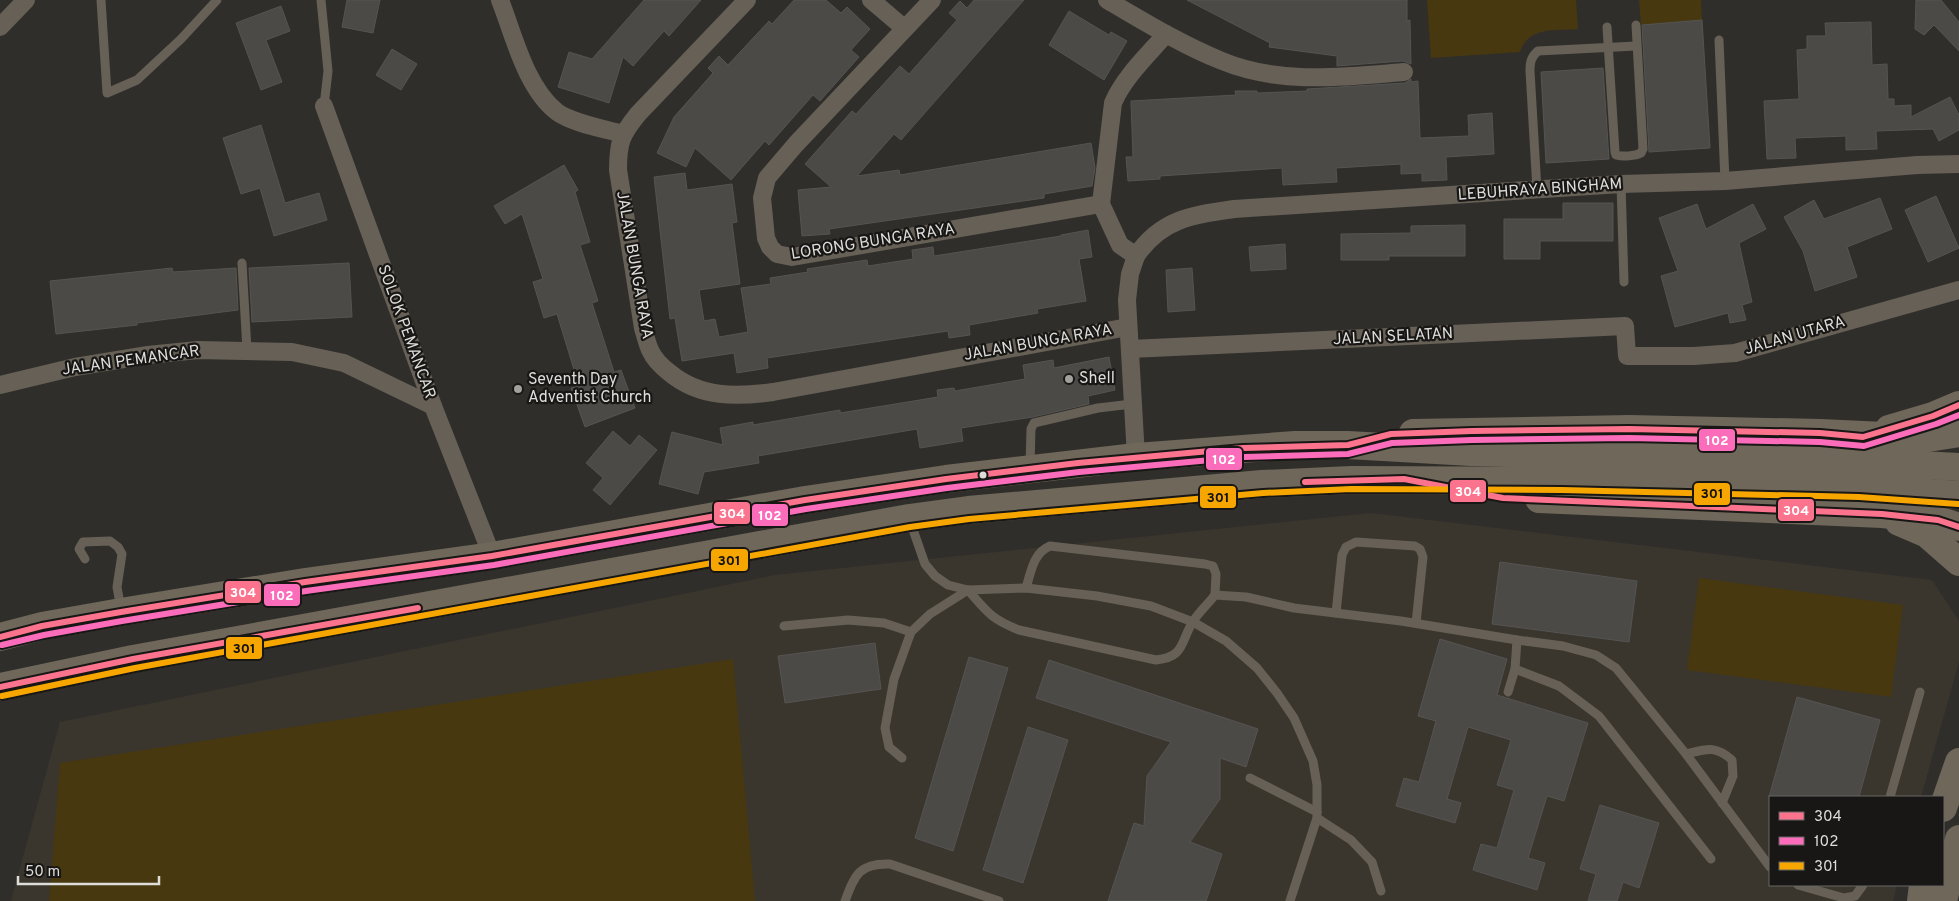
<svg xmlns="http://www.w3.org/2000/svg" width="1959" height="901" font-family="Overpass,sans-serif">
<rect width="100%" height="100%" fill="#302e2b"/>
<polygon fill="#3a362d" points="1371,513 1932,580 1959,621 1959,662 1921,797 1770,797 1770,885 1897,885 1893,901 11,901 60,722 775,575"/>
<g fill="#47380f">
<path d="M1427,0h149l2,29c-24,2 -49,-3 -58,23l-89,6z"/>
<polygon points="1639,0 1701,0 1702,20 1641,25"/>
<polygon points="1699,578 1903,605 1891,697 1687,670"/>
<polygon points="733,659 755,901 49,901 60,763"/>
</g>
<g fill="#4b4a47" stroke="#555452">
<polygon points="347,0 380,0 373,33 342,27"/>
<polygon points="644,0 701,0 669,36 664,31 633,66 623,57 609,103 558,87 569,52 592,59"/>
<polygon points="794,0 826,0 841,13 847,7 870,29 851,50 859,57 820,101 813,95 769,145 765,141 731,180 695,148 686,167 657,153 674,117 713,73 708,68 719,56 728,65 769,21 772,24"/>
<polygon points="974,0 1024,0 901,140 894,134 857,176 899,170 900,175 1091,143 1095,168 1092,186 1044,194 1044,198 829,229 830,234 802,236 798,190 831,187 805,164 852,111 856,114 900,66 909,74 957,20 949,13 960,1 967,8"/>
<polygon points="1187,0 1407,0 1407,21 1410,20 1411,64 1403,61 1337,66 1337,56 1269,47 1270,43"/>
<polygon points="1916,0 1941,0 1959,22 1959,51 1934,25 1924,35 1915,29"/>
<polygon points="281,6 290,31 266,40 282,82 261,90 236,23"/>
<polygon points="1069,11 1109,35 1111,32 1127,41 1104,80 1049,45"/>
<polygon points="1702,20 1710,148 1649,152 1642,25"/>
<polygon points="1871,22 1872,65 1887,64 1888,99 1894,99 1894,106 1911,105 1911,117 1950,97 1959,115 1959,130 1939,141 1933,129 1876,131 1877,149 1846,150 1846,136 1795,138 1796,158 1767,159 1764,101 1799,99 1797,50 1807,49 1807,36 1826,36 1825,23"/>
<polygon points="392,49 417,64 401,90 376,75"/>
<polygon points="1603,68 1609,159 1546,163 1541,72"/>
<polygon points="1411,79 1411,82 1418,81 1420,138 1469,136 1468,115 1492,113 1494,154 1446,157 1447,180 1422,181 1422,173 1401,174 1401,164 1336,168 1337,182 1283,185 1282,168 1160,176 1160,179 1128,181 1126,157 1133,157 1131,101 1236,95 1235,91 1257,91 1257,93 1307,91 1307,89 1405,83"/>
<polygon points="261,125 285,203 319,193 327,220 274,236 260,188 241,194 223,138"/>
<polygon points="564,165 578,190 575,192 590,242 580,245 598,301 592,303 614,372 621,370 635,408 585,427 571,388 579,386 557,314 544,318 533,282 543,279 522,214 505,224 494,206"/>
<polygon points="685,173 687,190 732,184 737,222 732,223 740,284 699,290 704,321 715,319 719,337 748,332 741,288 771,284 770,278 808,272 807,269 867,260 868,266 913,259 912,250 933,247 934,256 1061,236 1061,235 1088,230 1092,257 1079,259 1086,301 1037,309 1038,313 969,325 970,335 949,338 948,331 767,358 768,368 737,373 734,353 682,361 675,318 670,319 654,177"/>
<polygon points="1936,196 1959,248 1928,262 1905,210"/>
<polygon points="1880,198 1892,229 1847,247 1857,277 1815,291 1803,251 1784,217 1814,200 1824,219"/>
<polygon points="1563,203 1613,203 1613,241 1540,241 1540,259 1504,259 1504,219 1563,219"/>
<polygon points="1697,204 1706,229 1753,204 1766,229 1739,243 1752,302 1742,305 1746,320 1730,323 1728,313 1675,327 1661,276 1678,271 1659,218"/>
<polygon points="1465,225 1465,256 1389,256 1389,260 1341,260 1341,234 1411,233 1411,226"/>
<polygon points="1285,244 1286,269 1251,271 1249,247"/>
<polygon points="349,263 352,317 252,322 249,268"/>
<polygon points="172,268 173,272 236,268 238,310 137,323 137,325 56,334 50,281"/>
<polygon points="1192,268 1195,310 1168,312 1166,270"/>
<polygon points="1109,357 1115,390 1088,396 1089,404 1033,417 961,428 963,441 920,448 917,429 758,456 759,463 704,472 698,494 659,484 672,432 723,445 720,428 753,422 753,425 840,410 840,413 938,397 937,390 954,388 955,391 1025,379 1023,365 1053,360 1054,368"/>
<polygon points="613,431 630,446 639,435 657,450 610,505 593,490 603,478 586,463"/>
<polygon points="1500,562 1637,581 1629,642 1492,624"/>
<polygon points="1440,639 1507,659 1497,695 1588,723 1564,801 1547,796 1528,858 1545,863 1537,890 1473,870 1481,844 1497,848 1514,790 1497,785 1511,740 1468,727 1447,799 1461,803 1455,823 1396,806 1404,778 1419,782 1436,721 1418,716"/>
<polygon points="875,643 881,689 785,703 778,656"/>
<polygon points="969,657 1008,668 953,851 915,838"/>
<polygon points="1049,660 1258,729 1246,767 1220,758 1220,799 1190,842 1222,854 1206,901 1108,901 1134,823 1144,826 1147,776 1171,742 1036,698"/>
<polygon points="1797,697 1880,720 1859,797 1769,797"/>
<polygon points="1028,727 1068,740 1023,883 983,870"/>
<polygon points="1600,805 1659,823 1639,888 1623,882 1617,901 1588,901 1596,874 1580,869"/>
</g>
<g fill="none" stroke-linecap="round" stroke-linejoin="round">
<g stroke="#666056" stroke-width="9">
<polyline points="101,0 107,93 137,80 181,39 217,0"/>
<polyline points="321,0 328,71 324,106"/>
<path d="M1607,27l8,125 1,3c7,2 19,1 25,-2l2,-4 -7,-124"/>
<polyline points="1719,40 1725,181"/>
<polyline points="1621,184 1624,282"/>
<path d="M1537,190l-7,-119c0,-9 1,-14 8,-20l98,-5"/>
<polyline points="242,263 247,350"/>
<polyline points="1030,466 1031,429 1034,423 1098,408 1132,404"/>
<polyline points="910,521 925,564 935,576 948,585 968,590 1026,588 1097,596 1151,606 1193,622 1226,641 1257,668 1277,693 1294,718 1313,761 1317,785 1317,818 1290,901"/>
<polyline points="85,559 79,549 83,542 110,541 118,547 122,554 117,587 121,609"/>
<path d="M1026,588c5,-16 7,-35 24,-42l155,18 8,2 3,8 -1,21"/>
<polyline points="1336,613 1342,555 1346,547 1356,542 1415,546 1420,549 1423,557 1416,623"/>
<polyline points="784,626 848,620 884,623 911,632"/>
<polyline points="1517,640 1515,669 1559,686 1599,716 1711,859"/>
<polyline points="1508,692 1515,669"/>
<path d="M1686,754c21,-5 29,-9 46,6l1,16 -11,27"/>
<path d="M902,758l-13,-11 -4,-19 9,-49 17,-47 19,-18 38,-24c19,22 23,29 51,40l137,30c28,-3 24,-16 36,-37 6,-10 16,-19 23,-28l31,2 48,11 107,13 116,19 46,6 33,9 20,13 70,86 84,113"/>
<polyline points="1250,778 1317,812"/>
<polyline points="1890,797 1920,692"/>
<polyline points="1317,818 1351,840 1372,862 1381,891"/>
<polyline points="1798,885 1844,898 1855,896 1863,885"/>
<path d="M845,901c10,-26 14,-38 45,-37l109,37"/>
</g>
<g stroke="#666056" stroke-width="18">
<path d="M500,0c14,36 26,88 57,112 15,11 48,17 66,22"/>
<path d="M747,0l-109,114c-17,21 -20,28 -20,56l25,158c2,7 4,15 7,22 4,9 12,17 20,23 30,25 67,24 103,19l355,-65"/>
<polyline points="871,0 904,28"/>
<polyline points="932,0 796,144 767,178 762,198 766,238 770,247 777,254 792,257 1101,204"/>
<path d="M1107,0c38,22 75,45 115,61 58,24 122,16 182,11"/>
<polyline points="0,27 26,0"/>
<polyline points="324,106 433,406 492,556"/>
<path d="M1136,256c25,-37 56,-41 98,-47l387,-25 104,-3 192,-16 42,-1"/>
<polyline points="1130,349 1625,326 1627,356 1694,356 1735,353 1959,290"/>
<polyline points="0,385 75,367 148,355 198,350 292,352 344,363 433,406"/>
<path d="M1136,457l-9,-157 3,-26 6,-18 -16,-11 -19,-41 12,-101c11,-26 35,-48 53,-69"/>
</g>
<g stroke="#6e675a" stroke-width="28">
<polyline points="1889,429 1933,416 1959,405"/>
<polyline points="1413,433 1629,429 1820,433 1928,438 1959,433"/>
<polyline points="1539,499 1882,514 1938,520 1959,527"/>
<polyline points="1899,522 1927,534 1959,562"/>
<polyline points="0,637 42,626 121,612 305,582 492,556 805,500 946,479 1136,457 1295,445 1348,445 1471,452 1866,462 1959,467"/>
<polyline points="0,687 133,659 909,518 968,510 1262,484 1351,480 1562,481 1859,488 1959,495"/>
<polyline points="1943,808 1959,762"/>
<polyline points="1921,901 1923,885"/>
<polyline points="1943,901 1959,839"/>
</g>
<defs>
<g id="bus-1">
<polyline points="1305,482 1404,479 1503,498 1882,514 1938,520 1959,527"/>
<polyline points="0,637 42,626 121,612 305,582 492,556 805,500 946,479 1078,463 1243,448 1348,445 1391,434 1472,431 1629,429 1820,433 1863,437 1933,416 1959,405"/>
<polyline points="0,687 133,659 418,608"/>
</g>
<polyline id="bus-2" points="2,645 44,635 122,621 306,591 494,565 806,509 947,488 1079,472 1244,457 1348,454 1392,443 1472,440 1629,438 1820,442 1864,446 1936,424 1959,415"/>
<polyline id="bus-3" points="2,696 135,668 910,527 969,519 1263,493 1351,489 1562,490 1859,497 1958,504"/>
</defs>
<use href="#bus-1" stroke="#181715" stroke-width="10"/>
<use href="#bus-2" stroke="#181715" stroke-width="10"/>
<use href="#bus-3" stroke="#181715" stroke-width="10"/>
<use href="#bus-1" stroke="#fc738d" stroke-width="6"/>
<use href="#bus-2" stroke="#fb6dba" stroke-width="6"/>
<use href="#bus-3" stroke="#f7a600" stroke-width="6"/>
</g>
<g fill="#a1a09d" stroke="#181715" stroke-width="2">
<circle cx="1069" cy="379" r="5"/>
<circle cx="518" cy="389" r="5"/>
</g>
<circle fill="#deddda" stroke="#181715" stroke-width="2" cx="983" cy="475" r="4.5"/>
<g text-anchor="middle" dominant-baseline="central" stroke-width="4.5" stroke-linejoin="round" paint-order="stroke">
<g font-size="16" fill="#deddda" stroke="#181715">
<text transform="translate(1540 190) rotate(-4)">LEBUHRAYA BINGHAM</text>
<text transform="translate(873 242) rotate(-9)">LORONG BUNGA RAYA</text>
<text transform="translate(634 265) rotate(80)">JALAN BUNGA RAYA</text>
<text transform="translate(406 332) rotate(70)">SOLOK PEMANCAR</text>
<text transform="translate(1795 336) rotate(-16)">JALAN UTARA</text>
<text transform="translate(1393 337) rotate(-3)">JALAN SELATAN</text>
<text transform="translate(1038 343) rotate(-10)">JALAN BUNGA RAYA</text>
<text transform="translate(131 361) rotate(-8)">JALAN PEMANCAR</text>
</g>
<g font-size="16" fill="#deddda" stroke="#181715" text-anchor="start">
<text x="1079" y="379">Shell</text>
<text x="528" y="380">Seventh Day<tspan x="528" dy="18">Adventist Church</tspan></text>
</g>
</g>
<g stroke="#181715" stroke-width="2">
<rect x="1698" y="428" width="38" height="24" rx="5" fill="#fb6dba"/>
<rect x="1205" y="447" width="38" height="24" rx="5" fill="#fb6dba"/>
<rect x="1449" y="479" width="38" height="24" rx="5" fill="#fc738d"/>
<rect x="1693" y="482" width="38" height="24" rx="5" fill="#f7a600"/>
<rect x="1199" y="485" width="38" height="24" rx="5" fill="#f7a600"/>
<rect x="1777" y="498" width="38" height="24" rx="5" fill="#fc738d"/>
<rect x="713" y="501" width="38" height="24" rx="5" fill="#fc738d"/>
<rect x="751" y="503" width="38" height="24" rx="5" fill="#fb6dba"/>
<rect x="710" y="548" width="39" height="24" rx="5" fill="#f7a600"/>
<rect x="224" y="580" width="38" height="24" rx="5" fill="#fc738d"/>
<rect x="263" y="583" width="38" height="24" rx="5" fill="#fb6dba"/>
<rect x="225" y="636" width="38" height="24" rx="5" fill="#f7a600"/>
</g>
<g font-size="14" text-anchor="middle" font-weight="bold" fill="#fff">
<text x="1717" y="445">102</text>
<text x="1224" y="464">102</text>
<text x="1468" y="496">304</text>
<text x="1796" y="515">304</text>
<text x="732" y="518">304</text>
<text x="770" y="520">102</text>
<text x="243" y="597">304</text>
<text x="282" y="600">102</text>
</g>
<g font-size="14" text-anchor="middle" font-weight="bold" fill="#111">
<text x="1712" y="498">301</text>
<text x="1218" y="502">301</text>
<text x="729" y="565">301</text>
<text x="244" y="653">301</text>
</g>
<rect x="1769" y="796" width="175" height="90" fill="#181715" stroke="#676664"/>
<rect x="1779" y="812" width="25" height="8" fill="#fc738d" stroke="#676664"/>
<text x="1814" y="821" font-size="15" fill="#deddda">304</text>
<rect x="1779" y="837" width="25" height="8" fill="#fb6dba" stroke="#676664"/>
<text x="1814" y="846" font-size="15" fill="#deddda">102</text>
<rect x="1779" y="862" width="25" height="8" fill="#f7a600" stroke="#676664"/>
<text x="1814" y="871" font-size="15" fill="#deddda">301</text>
<path d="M18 876v8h141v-8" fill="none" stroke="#deddda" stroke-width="2.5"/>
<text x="25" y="876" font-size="15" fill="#deddda" stroke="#181715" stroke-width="4" paint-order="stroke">50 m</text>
</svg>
